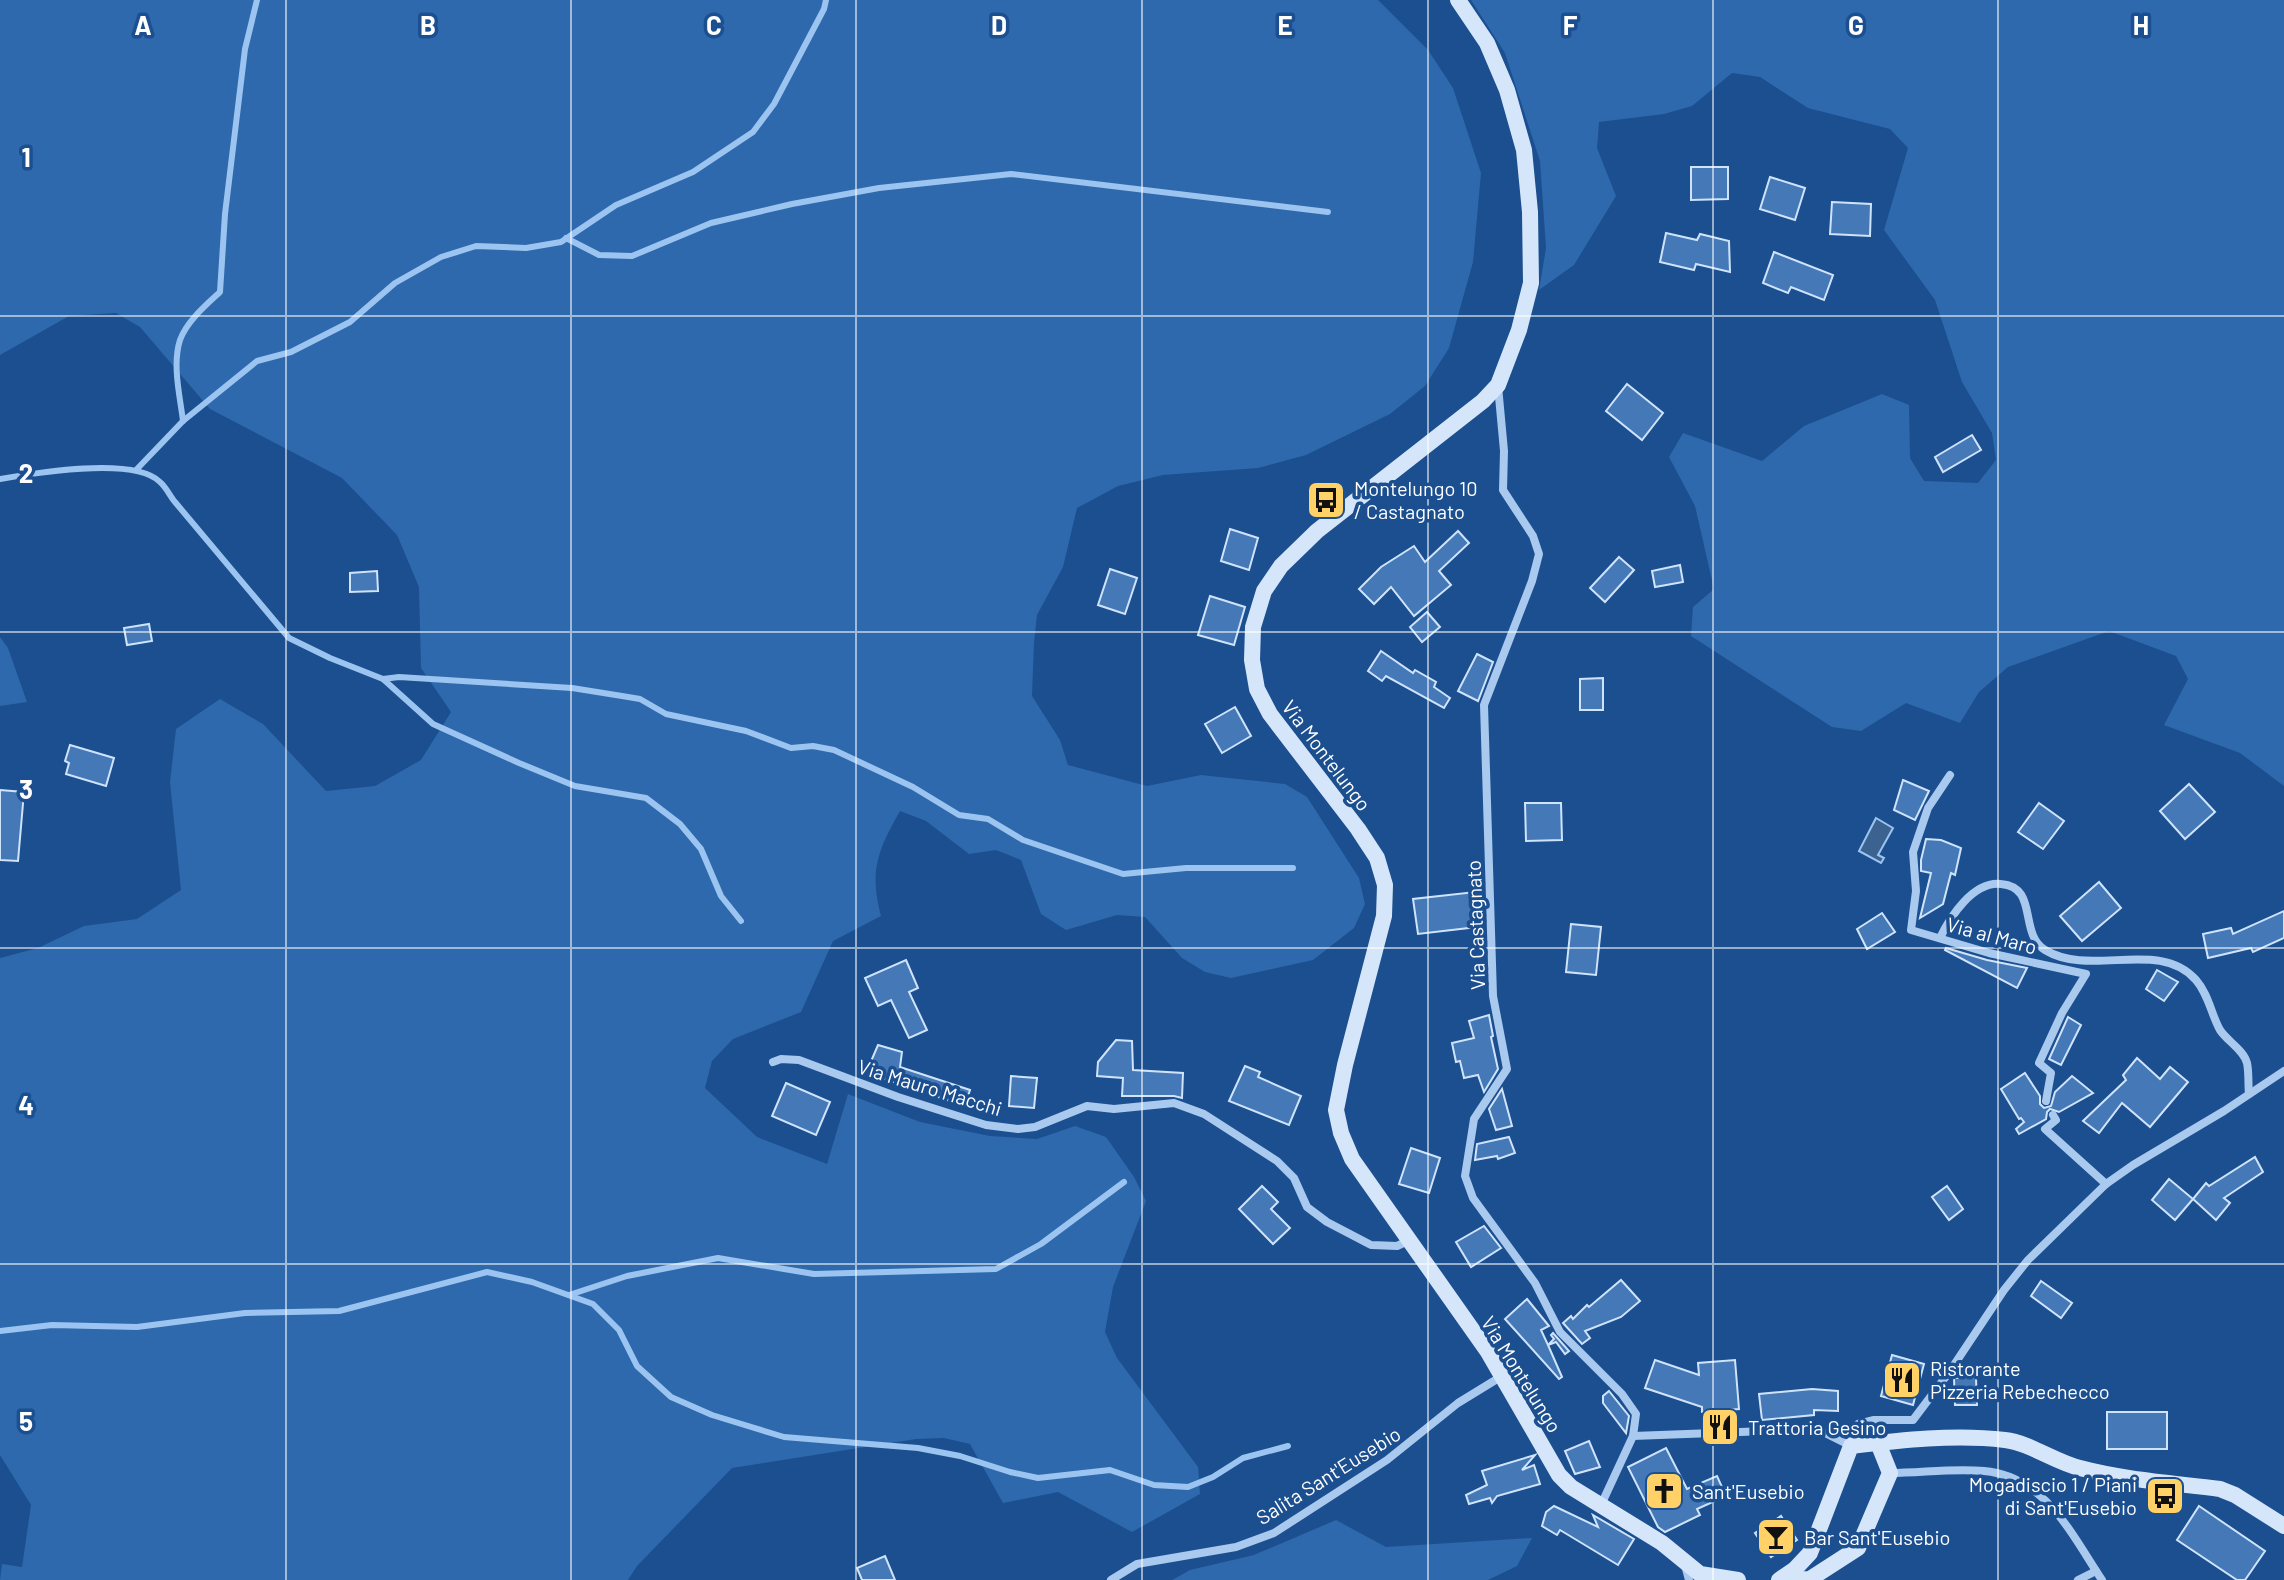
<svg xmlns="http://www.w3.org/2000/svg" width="2284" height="1580" font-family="Barlow,sans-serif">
<rect width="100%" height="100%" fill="#1b4f8f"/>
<g fill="#2e69ad">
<path d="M0,0h1378l50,50 25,38 28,85 -8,89 -24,86 -24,38 -35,28 -84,41 -48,13 -95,7 -45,11 -41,22 -14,59 -26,48 -3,27 -2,54 28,44 8,25 79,21 54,-11 84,9 22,13 52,81 6,26 -11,24 -41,32 -82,18 -26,-6 -23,-14 -37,-41 -28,-2 -51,15 -25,-16 -20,-54 -25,-10 -27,4 -43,-33 -26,-10c-22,39 -31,60 -19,105l-48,25 -32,71 -68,27 -21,22 -7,27 52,49 70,27 21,-70 72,28 70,14 47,3 38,-13 31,11 28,40 12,24 -33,86 -8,45 12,26 81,109 2,27 -68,38 -74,-40 -55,11 -33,-59 -26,-6 -28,1 -184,29 -95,98 -9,14h-628l2,-16 20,3 9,-62 -31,-50v-497l38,-10 46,-22 53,-7 44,-29 -11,-108 6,-53 44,-30 43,25 63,67 49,-5 46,-26 30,-48 -30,-44 -2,-81 -22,-52 -55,-57 -132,-69 -70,-82 -24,-14 -47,3 -69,39z"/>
<polygon points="1471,0 2284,0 2284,786 2240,753 2164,725 2188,679 2176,656 2109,631 2008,667 1979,692 1960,723 1906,703 1861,731 1832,727 1691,636 1693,607 1714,589 1695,506 1669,457 1683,433 1762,461 1804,426 1882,394 1909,405 1910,458 1924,481 1978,483 1996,460 1992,433 1962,382 1935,300 1884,230 1908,148 1890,129 1808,108 1760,77 1732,73 1692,106 1664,114 1599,122 1597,148 1616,196 1574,265 1539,290 1546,248 1540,161 1505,53"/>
<polygon points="0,637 8,648 27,702 0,706"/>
<polygon points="1336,1520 1386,1547 1532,1538 1517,1566 1488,1580 1172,1580 1190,1570 1254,1555"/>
</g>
<polygon fill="#3c6290" stroke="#9cc4f0" stroke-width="2" points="1876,818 1893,828 1878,855 1884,858 1881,863 1859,851"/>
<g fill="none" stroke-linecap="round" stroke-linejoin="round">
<g stroke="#9cc4f0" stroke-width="6">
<polyline points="566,238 599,255 632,256 711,223 792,204 879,188 1011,174 1328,212"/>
<path d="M183,421c-3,-25 -11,-56 -3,-81 7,-19 26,-35 40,-48l5,-78 20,-165 12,-49"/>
<polyline points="137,469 183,421 257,361 291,352 350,322 395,283 441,257 476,246 526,248 561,242 616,205 693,172 753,132 774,104 824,9 826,0"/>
<path d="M0,479c35,-6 134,-23 160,3 6,5 10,14 15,20l114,136 41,20 53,21 50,45 86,39 56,23 71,12 34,26 21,25 20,47 20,25"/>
<polyline points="383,679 399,677 572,688 622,696 640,699 666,714 746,731 791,748 813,746 834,750 913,787 959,815 988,819 1023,840 1123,874 1186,868 1293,868"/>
<polyline points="569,1295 627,1276 718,1258 814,1274 996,1269 1041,1244 1124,1182"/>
<polyline points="0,1331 52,1325 137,1327 245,1313 339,1311 487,1272 532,1282 593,1304 619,1330 637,1366 671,1397 712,1415 784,1437 918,1448 960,1456 1010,1472 1038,1478 1110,1470 1154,1485 1188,1487 1213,1477 1243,1458 1288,1446"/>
</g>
</g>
<g fill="#4478b7" stroke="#cfe3fa" stroke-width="2">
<polygon points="1691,167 1728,167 1728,199 1691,200"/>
<polygon points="1770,177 1805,188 1795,220 1760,209"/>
<polygon points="1832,202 1871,204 1870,236 1830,234"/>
<polygon points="1666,233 1697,240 1700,234 1729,241 1730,272 1696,264 1694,270 1660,262"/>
<polygon points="1774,252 1833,275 1824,300 1791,287 1788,293 1763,283"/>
<polygon points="1627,384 1663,413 1642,440 1606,411"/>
<polygon points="1972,435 1981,450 1943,472 1935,457"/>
<polygon points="1230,529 1258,538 1249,570 1221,561"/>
<polygon points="1458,531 1469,543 1439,571 1451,585 1414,616 1391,587 1374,604 1359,589 1381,567 1414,546 1425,562"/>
<polygon points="1619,557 1634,570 1605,602 1590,588"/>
<polygon points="1680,565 1683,582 1655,587 1652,571"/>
<polygon points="1110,569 1137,578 1125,614 1098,605"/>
<polygon points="377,571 378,591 350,592 350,573"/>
<polygon points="1210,596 1245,607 1234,645 1198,635"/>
<polygon points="1427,612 1440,627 1422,642 1410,627"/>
<polygon points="149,624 152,641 127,645 124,628"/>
<polygon points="1381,651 1413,673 1415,670 1436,682 1434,687 1450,698 1444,708 1386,676 1382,681 1368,671"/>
<polygon points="1477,654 1493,662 1478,701 1458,691"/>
<polygon points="1603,678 1603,710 1580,710 1580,679"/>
<polygon points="1235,707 1251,736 1222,753 1205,724"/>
<polygon points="70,745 114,758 106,786 66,774 69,763 65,761"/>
<polygon points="1903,780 1929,791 1915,820 1894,810"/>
<polygon points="2189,784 2215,812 2185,839 2160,811"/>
<polygon points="0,790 24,792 18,861 0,860"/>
<polygon points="1525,803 1561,803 1562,840 1526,841"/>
<polygon points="2039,803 2064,821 2043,849 2018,832"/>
<polygon points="1926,839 1941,840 1961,848 1955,875 1951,873 1943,904 1920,918 1931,873 1921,871 1921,860"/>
<polygon points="2099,882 2121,908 2082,941 2060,916"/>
<polygon points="1475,892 1477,927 1418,934 1413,899"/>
<polygon points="2284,911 2284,938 2253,952 2251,948 2208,958 2203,934 2231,928 2233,934"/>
<polygon points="1882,913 1895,932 1867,949 1857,929"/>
<polygon points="1571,924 1601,927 1596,975 1566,972"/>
<polygon points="1946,948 1987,960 2027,968 2017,988 1945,950"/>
<polygon points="906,960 918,988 909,992 927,1030 909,1038 891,1000 878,1006 865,978"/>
<polygon points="2157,970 2178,982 2164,1001 2146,989"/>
<polygon points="1489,1015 1493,1036 1491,1037 1498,1069 1484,1092 1478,1075 1464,1078 1460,1061 1456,1062 1452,1043 1474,1038 1469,1021"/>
<polygon points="2068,1017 2081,1025 2061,1065 2049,1059"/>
<polygon points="1116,1040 1132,1041 1133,1070 1183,1073 1182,1098 1174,1096 1122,1096 1123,1078 1097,1076 1098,1062"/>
<polygon points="878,1045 902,1052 900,1067 970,1090 965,1106 866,1073"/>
<polygon points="2137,1058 2160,1079 2170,1067 2188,1082 2150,1127 2122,1103 2099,1133 2083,1121 2126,1080 2123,1075"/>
<polygon points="1245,1066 1260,1072 1258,1077 1301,1096 1289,1125 1229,1101"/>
<polygon points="2025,1073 2040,1096 2040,1104 2044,1108 2051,1106 2055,1092 2072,1076 2093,1093 2059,1112 2050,1109 2047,1112 2046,1119 2019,1134 2016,1129 2024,1122 2021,1118 2019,1119 2001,1089"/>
<polygon points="1011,1076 1037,1078 1034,1108 1009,1106"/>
<polygon points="786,1083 830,1102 816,1135 772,1116"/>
<polygon points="1502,1089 1512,1126 1496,1130 1489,1109"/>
<polygon points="1509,1137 1515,1153 1498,1159 1497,1156 1475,1160 1477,1144"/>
<polygon points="1411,1148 1440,1158 1429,1193 1399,1184"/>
<polygon points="2255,1157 2263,1172 2224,1198 2230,1203 2216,1220 2193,1199 2206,1183 2209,1186"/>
<polygon points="2169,1179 2193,1199 2175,1220 2152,1200"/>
<polygon points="1262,1186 1278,1202 1271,1209 1290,1228 1273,1244 1239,1209"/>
<polygon points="1947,1186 1963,1209 1949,1220 1932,1197"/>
<polygon points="1484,1226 1501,1248 1471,1267 1456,1242"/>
<polygon points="1621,1280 1640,1301 1621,1317 1585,1331 1590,1338 1582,1344 1563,1323 1571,1316 1573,1319 1587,1305 1589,1307"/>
<polygon points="2041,1281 2072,1303 2061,1318 2031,1296"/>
<polygon points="1527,1299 1549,1326 1541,1330 1548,1345 1554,1339 1551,1335 1553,1333 1569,1351 1565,1354 1556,1342 1548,1345 1562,1377 1559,1379 1505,1319"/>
<polygon points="1892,1355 1924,1364 1913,1405 1881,1396"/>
<polygon points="1655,1360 1699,1375 1698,1363 1735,1360 1739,1409 1702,1412 1702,1407 1645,1388"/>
<polygon points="1954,1378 1976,1378 1977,1405 1955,1405"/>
<polygon points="1812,1389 1838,1391 1838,1411 1814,1410 1814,1415 1762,1420 1759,1394"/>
<polygon points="1609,1391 1629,1416 1626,1433 1603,1403 1603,1396"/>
<rect x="2107" y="1412" width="60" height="37"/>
<polygon points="1589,1441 1600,1467 1575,1474 1565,1451"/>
<polygon points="1666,1448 1687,1489 1717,1476 1726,1496 1697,1509 1700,1515 1665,1532 1658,1527 1628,1467"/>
<polygon points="1535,1455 1522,1470 1534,1465 1540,1484 1497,1496 1492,1503 1490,1498 1469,1504 1466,1495 1487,1485 1482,1471"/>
<polygon points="1554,1506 1598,1527 1593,1515 1634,1539 1618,1565 1560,1530 1557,1535 1542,1526 1546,1512"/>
<polygon points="2199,1506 2265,1551 2245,1580 2237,1580 2177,1540"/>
<polygon points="1781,1516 1797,1540 1771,1557 1755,1533"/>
<polygon points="885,1556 895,1580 862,1580 857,1568"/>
</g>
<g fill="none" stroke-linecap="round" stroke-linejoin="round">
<g stroke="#a9c9ee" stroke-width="8">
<polyline points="1498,386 1504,451 1503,490 1533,536 1539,554 1532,581 1484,705 1493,996 1507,1069 1474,1119 1465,1176 1473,1198 1535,1283 1560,1332 1622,1394 1636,1414 1633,1436 1601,1505"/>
<polyline points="1950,775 1928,808 1913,852 1916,891 1911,930 1989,953 2086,974 2062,1013 2039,1063 2051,1073 2046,1101"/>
<path d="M1940,938c10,-21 33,-57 61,-54 38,3 17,49 44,66 46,28 114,-12 151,30 13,15 15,34 24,50 7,11 24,20 27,33 2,9 1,21 2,31"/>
<polyline points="773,1062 781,1059 799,1060 898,1097 986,1125 1018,1129 1035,1127 1087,1106 1114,1109 1174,1103 1204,1114 1277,1161 1294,1178 1307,1207 1327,1222 1371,1245 1397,1246 1408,1241"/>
<polyline points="2053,1115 2056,1120 2045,1129 2106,1184"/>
<polyline points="1633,1436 1817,1429 1851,1446 1853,1430 1858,1424 1874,1420 1913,1420 1950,1371 2004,1290 2028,1260 2106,1184 2133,1165 2224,1111 2284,1071"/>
<path d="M1890,1473c31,0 63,-5 94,-2 61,5 88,64 118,109"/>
<polyline points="1685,1565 1689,1580"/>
<polyline points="1111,1580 1137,1564 1236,1547 1274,1533 1387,1460 1458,1403 1502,1376"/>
<polyline points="2078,1580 2096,1571"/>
</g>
<g stroke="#d6e6fa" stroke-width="16">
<polyline points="1458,0 1487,43 1507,90 1524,150 1530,212 1531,283 1519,330 1498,385 1483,401 1317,531 1281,566 1264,591 1253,627 1252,660 1257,689 1270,714 1358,829 1377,858 1385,885 1384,916 1345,1065 1336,1110 1341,1133 1352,1159 1488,1352 1559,1475 1571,1487 1662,1543 1700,1574 1738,1580"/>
<path d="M1779,1580l16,-11 15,-16 41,-107c50,-6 104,-12 154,-6 25,3 50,22 75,28 45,12 93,15 140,21l15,6 49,31"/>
<polyline points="1780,1580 1810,1579 1858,1548 1890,1473 1878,1443"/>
</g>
</g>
<path fill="none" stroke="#fff" stroke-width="2" stroke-opacity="0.55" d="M286,0v1580M571,0v1580M856,0v1580M1142,0v1580M1428,0v1580M1713,0v1580M1998,0v1580M0,316h2284M0,632h2284M0,948h2284M0,1264h2284"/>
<defs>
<symbol id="bus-square" viewBox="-11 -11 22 22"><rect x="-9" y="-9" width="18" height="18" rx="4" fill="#ffd166" stroke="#1b4f8f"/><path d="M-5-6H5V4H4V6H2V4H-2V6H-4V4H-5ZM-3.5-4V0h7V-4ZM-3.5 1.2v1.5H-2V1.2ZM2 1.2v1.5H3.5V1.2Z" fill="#111"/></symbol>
<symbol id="restaurant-square" viewBox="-11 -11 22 22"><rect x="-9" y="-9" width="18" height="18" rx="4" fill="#ffd166" stroke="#1b4f8f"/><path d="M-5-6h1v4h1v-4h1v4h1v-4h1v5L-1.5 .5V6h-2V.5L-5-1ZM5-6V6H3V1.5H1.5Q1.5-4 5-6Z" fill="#111"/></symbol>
<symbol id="church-square" viewBox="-11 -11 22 22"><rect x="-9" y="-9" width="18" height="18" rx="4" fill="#ffd166" stroke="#1b4f8f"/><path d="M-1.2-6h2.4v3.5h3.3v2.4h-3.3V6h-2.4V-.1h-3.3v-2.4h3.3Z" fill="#111"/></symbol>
<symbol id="bar-square" viewBox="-11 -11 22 22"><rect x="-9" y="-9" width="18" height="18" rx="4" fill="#ffd166" stroke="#1b4f8f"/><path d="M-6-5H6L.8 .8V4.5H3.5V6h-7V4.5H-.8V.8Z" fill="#111"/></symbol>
</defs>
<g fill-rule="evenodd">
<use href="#bus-square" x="1304" y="478" width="44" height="44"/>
<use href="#restaurant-square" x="1880" y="1358" width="44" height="44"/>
<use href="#restaurant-square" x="1698" y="1405" width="44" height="44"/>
<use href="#church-square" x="1642" y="1469" width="44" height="44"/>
<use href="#bus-square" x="2143" y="1474" width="44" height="44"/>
<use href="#bar-square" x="1754" y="1515" width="44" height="44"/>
</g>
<g text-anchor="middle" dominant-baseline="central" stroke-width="7" stroke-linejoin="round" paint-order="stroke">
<g font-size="20" fill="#fff" stroke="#1b4f8f" text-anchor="start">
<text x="1354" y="488">Montelungo 10<tspan x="1354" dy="23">/ Castagnato</tspan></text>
<text x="1930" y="1368">Ristorante<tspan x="1930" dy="23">Pizzeria Rebechecco</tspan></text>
<text x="1748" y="1427">Trattoria Gesino</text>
<text x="2137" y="1484" text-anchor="end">Mogadiscio 1 / Piani<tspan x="2137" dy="23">di Sant'Eusebio</tspan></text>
<text x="1692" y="1491">Sant'Eusebio</text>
<text x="1804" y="1537">Bar Sant'Eusebio</text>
</g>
<g font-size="20" fill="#fff" stroke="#1b4f8f">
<text transform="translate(1327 755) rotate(53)">Via Montelungo</text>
<text transform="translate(1475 925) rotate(-92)">Via Castagnato</text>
<text transform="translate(1992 935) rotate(15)">Via al Maro</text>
<text transform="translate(930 1087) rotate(17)">Via Mauro Macchi</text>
<text transform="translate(1522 1374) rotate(58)">Via Montelungo</text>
<text transform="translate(1328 1475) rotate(-32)">Salita Sant'Eusebio</text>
</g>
</g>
<g font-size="26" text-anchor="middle" font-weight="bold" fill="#fff" stroke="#1b4f8f" stroke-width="7" stroke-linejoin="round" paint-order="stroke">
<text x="143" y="35">A</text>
<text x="428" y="35">B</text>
<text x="714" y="35">C</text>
<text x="999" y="35">D</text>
<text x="1285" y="35">E</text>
<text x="1570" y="35">F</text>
<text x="1856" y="35">G</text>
<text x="2141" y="35">H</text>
<text x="26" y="167">1</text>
<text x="26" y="483">2</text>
<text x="26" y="799">3</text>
<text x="26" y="1115">4</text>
<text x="26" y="1431">5</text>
</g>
</svg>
